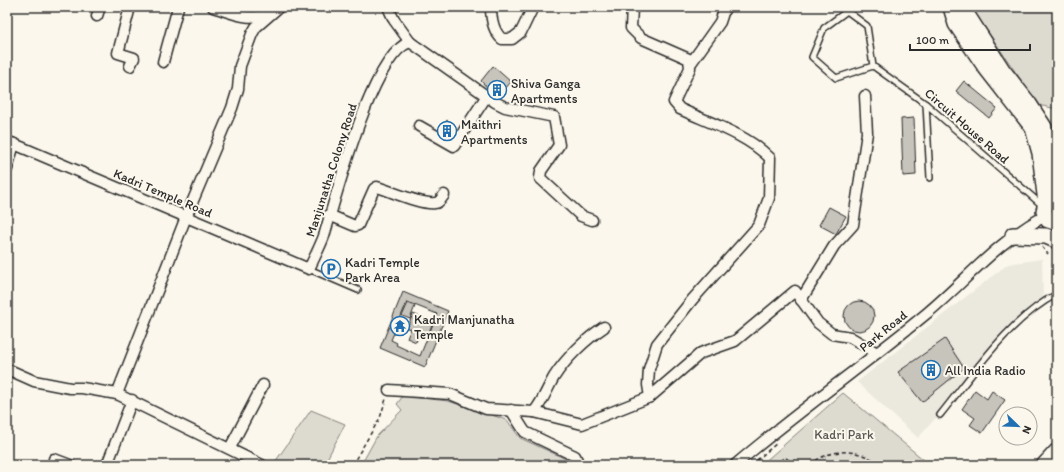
<svg xmlns="http://www.w3.org/2000/svg" width="1064" height="472" font-family="Itim,sans-serif">
<rect width="100%" height="100%" fill="#fbf7ec"/>
<filter id="ink" filterUnits="userSpaceOnUse"><feTurbulence type="fractalNoise" baseFrequency=".025" numOctaves="2"/><feDisplacementMap in="SourceGraphic" scale="8" xChannelSelector="R" yChannelSelector="G"/><feConvolveMatrix kernelMatrix="1 2 1 2 8 2 1 2 1" color-interpolation-filters="sRGB"/></filter>
<g filter="url(#ink)">
<polygon fill="#ebe8de" points="1042,259 1043,297 918,438 857,382 1008,264"/>
<g fill="#dddad0" stroke="#84827e">
<polygon points="971,7 1057,7 1057,109 1038,105"/>
<polygon points="843,393 930,465 761,465"/>
<polygon points="403,396 448,401 507,420 520,438 566,459 568,465 361,465 377,436 402,410 397,404"/>
<polygon points="311,410 345,424 324,465 273,465"/>
</g>
<g fill="#c7c4bc" stroke="#2b2b2b" fill-rule="evenodd">
<polygon points="493,66 511,82 497,98 481,81"/>
<polygon points="964,81 997,108 989,118 956,91"/>
<polygon points="914,118 916,175 903,176 901,119"/>
<polygon points="447,120 456,128 449,141 438,134"/>
<polygon points="829,207 846,216 836,234 819,225"/>
<path d="M403,292l45,19 -23,56 -45,-19zM407,302l30,12 -17,42 -24,-11 1,-2 -6,-3z"/>
<circle cx="859" cy="316" r="15"/>
<polygon points="408,303 415,306 410,319 402,316"/>
<polygon points="413,314 433,322 427,338 419,335 416,342 407,338 411,329 407,328"/>
<polygon points="945,339 964,368 922,402 898,372"/>
<polygon points="975,390 987,399 992,391 1005,400 982,433 970,425 975,418 962,409"/>
</g>
<g fill="none" stroke-linecap="round" stroke-linejoin="round">
<defs>
<g id="service">
<polyline points="873,66 836,78 812,57 824,28 847,11 867,26 873,66 926,104 1043,206"/>
<polyline points="926,104 930,178"/>
<polyline points="309,269 358,290"/>
<path d="M940,415c34,-42 69,-96 117,-121"/>
</g>
<g id="minor">
<polyline points="130,7 118,53 134,58 130,66"/>
<path d="M213,7c20,6 34,14 55,7"/>
<polyline points="388,7 394,20 410,42"/>
<path d="M491,7c0,13 2,24 11,32h10l9,-7 12,-25"/>
<path d="M632,7l-1,21 10,10 48,21 1,9 -16,34 6,7c30,14 66,25 90,49l-1,40 -10,27 -67,75 -35,44 -8,25 -1,16 2,12"/>
<polyline points="97,16 100,7"/>
<polyline points="163,62 178,7"/>
<polyline points="691,63 720,22 725,7"/>
<polyline points="419,126 454,146 486,97"/>
<path d="M7,141l302,128c5,-11 11,-22 15,-33 12,-39 48,-182 86,-194l85,60 10,5 49,10 5,28 -18,26 -1,7 41,38 11,4"/>
<polyline points="7,169 14,144"/>
<path d="M329,215l26,11 3,-1 16,-36 3,-2c14,4 44,18 58,16 4,0 7,-5 9,-8"/>
<polyline points="801,300 834,246 853,225 867,133 865,96"/>
<polyline points="7,369 34,381 70,388 82,388 117,394 262,465"/>
<path d="M389,390l61,4 36,15 48,3c9,-11 13,-23 20,-35 12,-19 32,-38 50,-50"/>
<polyline points="117,394 186,217 232,108 238,89 240,66 252,34 256,27 279,7"/>
<polyline points="511,410 525,432 575,456 579,465"/>
<polyline points="534,412 582,424 650,397 701,353 735,341 795,291 818,323 832,334 850,337 877,353"/>
<polyline points="230,448 263,385"/>
<polyline points="54,459 70,465"/>
<polyline points="107,465 132,400"/>
<path d="M735,465c62,-53 128,-99 191,-151 42,-35 69,-71 119,-98"/>
</g>
<g id="primary">
<polyline points="951,7 956,24 986,68 1033,128 1040,153 1046,203"/>
<polyline points="962,7 1003,71 1029,104 1044,127 1055,179 1057,198"/>
<polyline points="1053,198 1046,203 1044,211 1048,220 1057,223"/>
<polyline points="1013,235 1046,236 1055,240"/>
</g>
<polyline id="trunk" points="1045,465 1057,452"/>
</defs>
<use href="#service" stroke="#2b2b2b" stroke-width="8"/>
<use href="#minor" stroke="#2b2b2b" stroke-width="13"/>
<use href="#primary" stroke="#2b2b2b" stroke-width="18"/>
<use href="#trunk" stroke="#2b2b2b" stroke-width="19"/>
<g stroke="#2b2b2b" stroke-width="1.5" stroke-dasharray="4 3" stroke-linecap="butt">
<polyline points="1042,247 1048,254"/>
<polyline points="352,465 380,418 386,399"/>
<polyline points="751,465 777,443"/>
<polyline points="775,465 785,457 795,465"/>
<path d="M810,465c21,-18 49,-17 71,0"/>
</g>
<use href="#service" stroke="#fbf7ec" stroke-width="5"/>
<use href="#minor" stroke="#fbf7ec" stroke-width="10"/>
<use href="#primary" stroke="#fbf7ec" stroke-width="15"/>
<use href="#trunk" stroke="#fbf7ec" stroke-width="16"/>
</g>
</g>
<defs>
<symbol id="building-ring" viewBox="-11 -11 22 22"><circle r="9.5" fill="#fbf7ec" stroke="#1f6fb2" stroke-width="1.5"/><path d="M-4-6H4V6H1V3H-1V6H-4ZM-2.5-4.3h1.7v1.8h-1.7ZM.8-4.3h1.7v1.8H.8ZM-2.5-1h1.7V.8h-1.7ZM.8-1h1.7V.8H.8Z" fill="#1f6fb2"/></symbol>
<symbol id="parking-ring" viewBox="-11 -11 22 22"><circle r="9.5" fill="#fbf7ec" stroke="#1f6fb2" stroke-width="1.5"/><path d="M-3.5-5.5H1a3.5 3.5 0 0 1 0 7H-1V5.5H-3.5ZM-1-3.4V-.6H.8a1.4 1.4 0 0 0 0-2.8Z" fill="#1f6fb2"/></symbol>
<symbol id="temple-ring" viewBox="-11 -11 22 22"><circle r="9.5" fill="#fbf7ec" stroke="#1f6fb2" stroke-width="1.5"/><path d="M0-6L5-2H3V0L6.5 2.5H4V6H1.5V3h-3V6H-4V2.5H-6.5L-3 0V-2H-5Z" fill="#1f6fb2"/></symbol>
</defs>
<g fill-rule="evenodd">
<use href="#building-ring" x="486" y="79" width="22" height="22"/>
<use href="#building-ring" x="436" y="120" width="22" height="22"/>
<use href="#parking-ring" x="320" y="258" width="22" height="22"/>
<use href="#temple-ring" x="389" y="315" width="22" height="22"/>
<use href="#building-ring" x="920" y="359" width="22" height="22"/>
</g>
<g text-anchor="middle" dominant-baseline="central" stroke-width="4" stroke-linejoin="round" paint-order="stroke">
<g font-size="13" fill="#2b2b2b" stroke="#fbf7ec" text-anchor="start">
<text x="511" y="83">Shiva Ganga<tspan x="511" dy="15">Apartments</tspan></text>
<text x="461" y="124">Maithri<tspan x="461" dy="15">Apartments</tspan></text>
<text x="345" y="262">Kadri Temple<tspan x="345" dy="15">Park Area</tspan></text>
<text x="414" y="319">Kadri Manjunatha<tspan x="414" dy="15">Temple</tspan></text>
<text x="945" y="370">All India Radio</text>
</g>
<g font-size="13" fill="#2b2b2b" stroke="#fbf7ec">
<text transform="translate(967 126) rotate(41)">Circuit House Road</text>
<text transform="translate(331 170) rotate(-72)">Manjunatha Colony Road</text>
<text transform="translate(163 193) rotate(23)">Kadri Temple Road</text>
<text transform="translate(883 331) rotate(-39)">Park Road</text>
</g>
<g font-size="13" fill="#585754" stroke="#fbf7ec">
<text x="844" y="434">Kadri Park</text>
</g>
</g>
<rect width="1064" height="472" fill="none" stroke="#fbf7ec" stroke-width="24"/>
<rect x="12" y="12" width="1040" height="448" fill="none" stroke="#2b2b2b" stroke-width="1.5" filter="url(#ink)"/>
<g transform="translate(1018 426) rotate(113)"><circle r="19" fill="#fbf7ec" stroke="#a8a59f"/>
<path d="M0-3L7 15L0 10L-7 15Z" fill="#1f6fb2"/>
<text y="-6" font-size="11" font-weight="bold" text-anchor="middle" fill="#2b2b2b">N</text>
</g>
<path d="M910 44v6h120v-6" fill="none" stroke="#2b2b2b" stroke-width="2"/>
<text x="916" y="44" font-size="12" fill="#2b2b2b" stroke="#fbf7ec" stroke-width="3" paint-order="stroke">100 m</text>
</svg>
